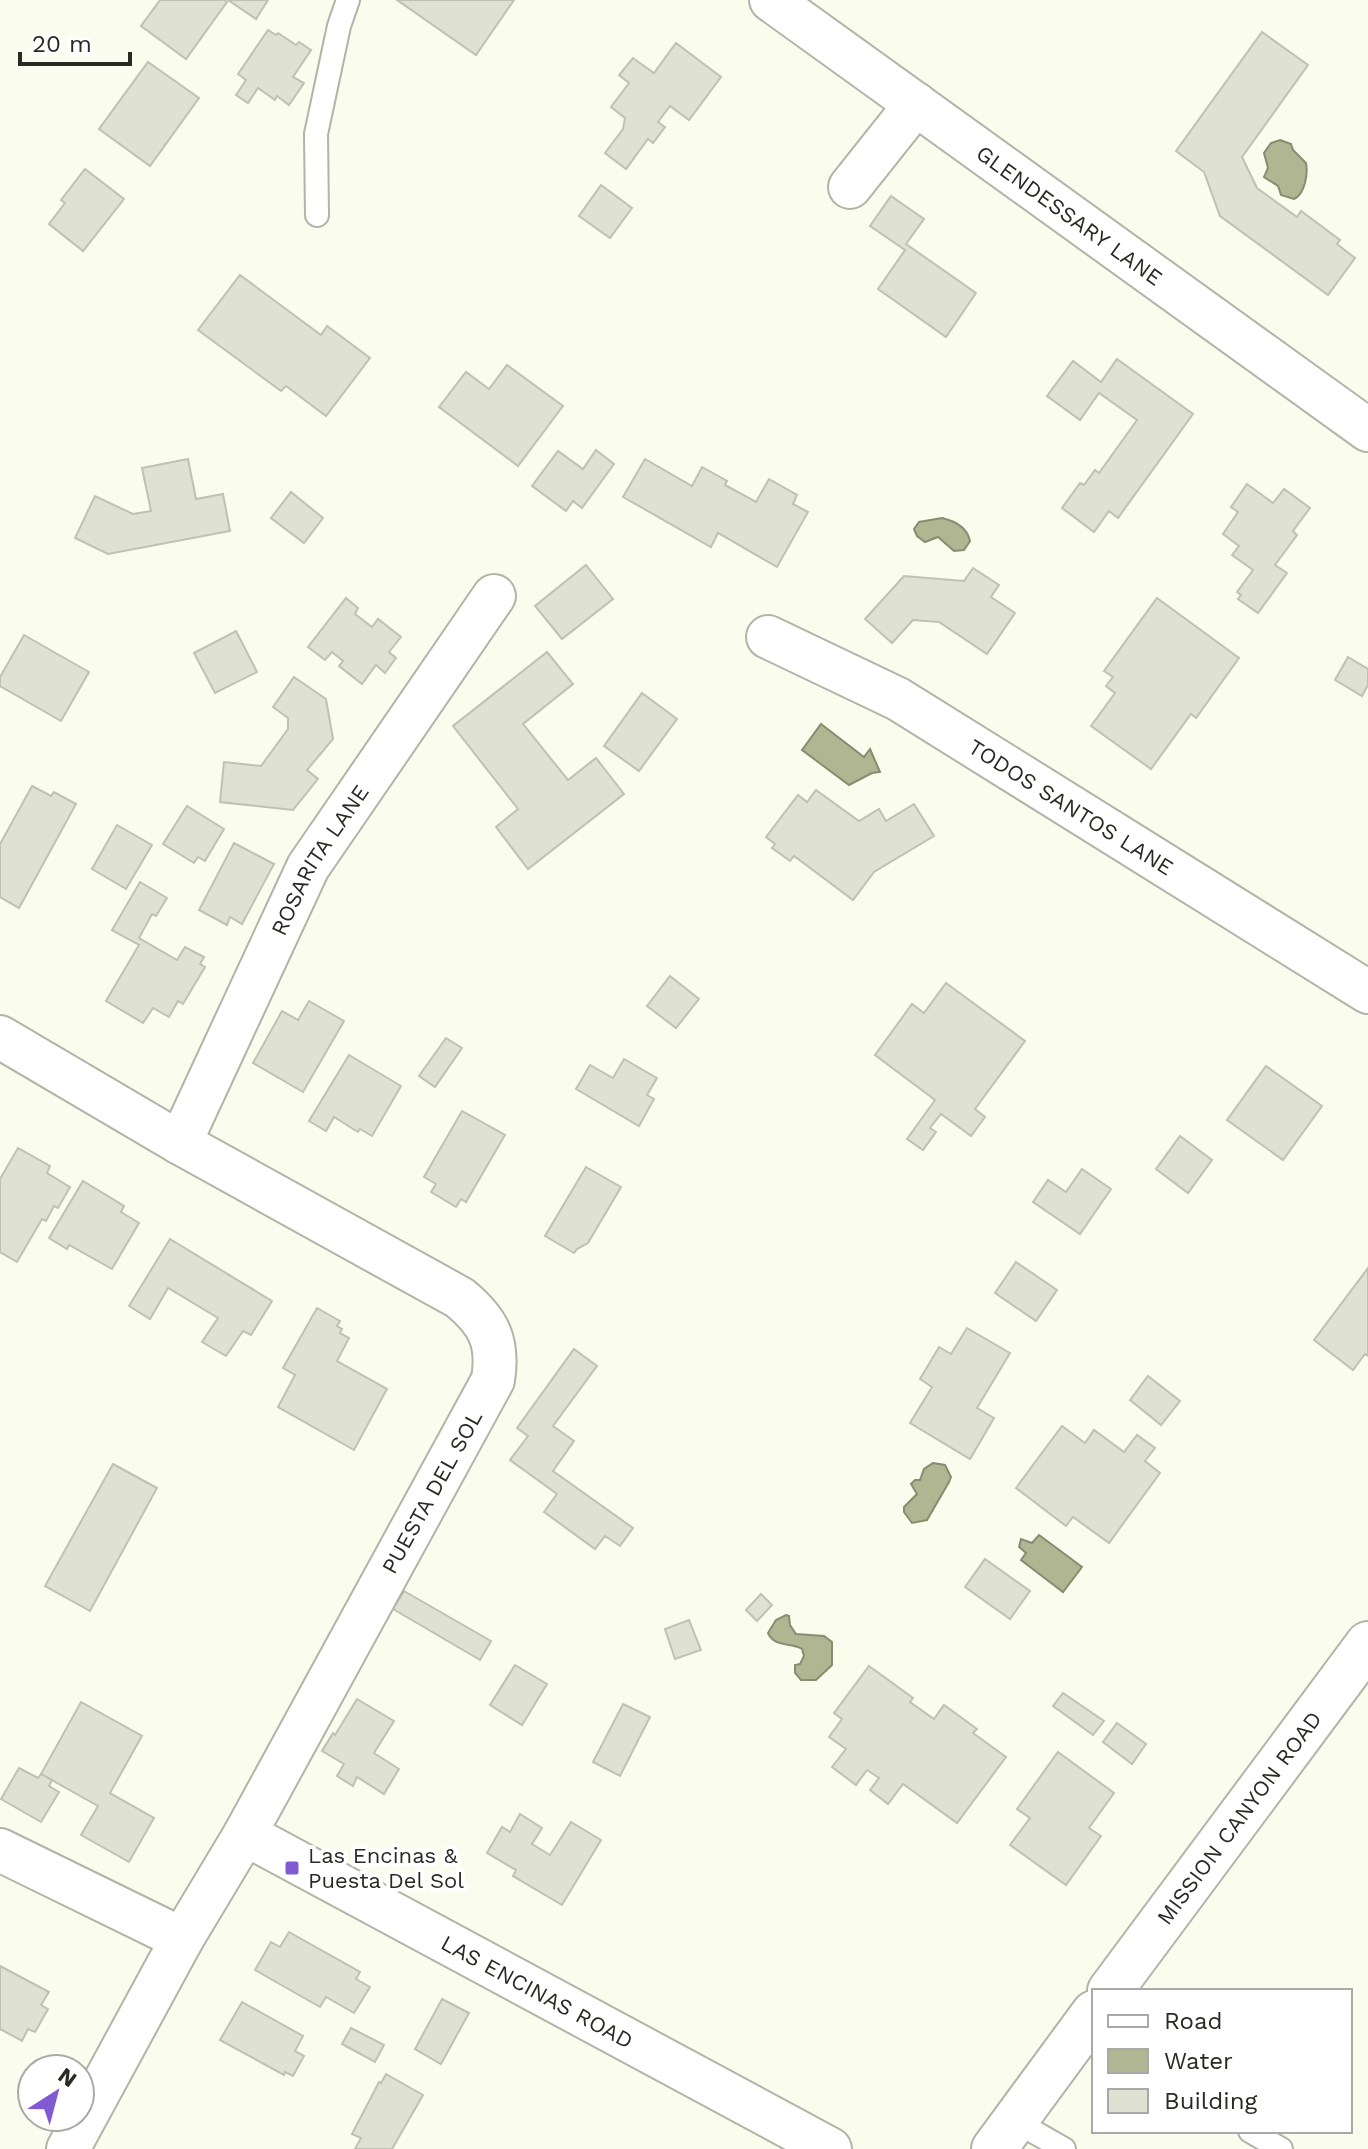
<svg xmlns="http://www.w3.org/2000/svg" width="1368" height="2149" font-family="'Work Sans',sans-serif">
<rect width="100%" height="100%" fill="#fafced"/>
<g fill="#b0b691" stroke="#888c70" stroke-width="2">
<path d="M1280,140l11,4 2,6 13,13c2,11 -1,31 -12,36l-13,-4 -3,-9 -14,-9 4,-9 -4,-15 7,-10z"/>
<path d="M942,518c13,3 25,9 28,23l-6,9 -10,1 -16,-14 -13,5 -8,-6 -3,-7 5,-7z"/>
<polygon points="821,724 864,757 870,749 880,772 872,773 849,785 802,750"/>
<polygon points="933,1463 945,1465 951,1477 949,1482 927,1520 912,1523 904,1512 904,1507 917,1494 911,1484 915,1480 920,1480 924,1469"/>
<polygon points="1039,1535 1082,1567 1063,1592 1021,1560 1026,1553 1019,1547 1021,1539 1032,1543"/>
<path d="M786,1615l3,1 1,9 6,9 28,2 8,6v23l-16,15h-15l-6,-7v-8l5,-1 4,-8 -2,-7c-12,-7 -27,-1 -34,-16l8,-13z"/>
</g>
<g fill="#dfe1d2" stroke="#bfc2b3" stroke-width="2">
<polygon points="160,0 224,0 227,2 186,59 141,26"/>
<polygon points="228,0 268,0 256,19"/>
<polygon points="397,0 514,0 476,55"/>
<polygon points="268,30 276,35 278,33 296,45 299,42 311,50 293,77 304,83 289,105 277,96 275,100 258,88 248,103 236,95 246,80 238,74"/>
<polygon points="1262,32 1308,65 1242,157 1257,188 1297,217 1301,211 1340,240 1337,244 1355,258 1328,295 1220,216 1204,172 1176,151"/>
<polygon points="676,43 721,77 689,120 670,106 658,122 665,127 653,143 648,139 626,169 605,153 623,129 625,118 611,107 629,83 619,75 633,58 654,73"/>
<polygon points="148,62 199,98 150,166 99,129"/>
<polygon points="85,169 124,199 83,251 49,224 65,203 61,200"/>
<polygon points="601,185 632,208 610,238 579,216"/>
<polygon points="891,196 924,219 906,244 976,293 946,337 878,289 905,250 870,226"/>
<polygon points="240,275 321,335 327,326 370,358 326,416 286,386 281,391 198,330"/>
<polygon points="1117,359 1193,414 1118,518 1109,511 1094,532 1062,508 1080,483 1084,485 1095,470 1099,473 1137,420 1099,393 1080,420 1047,396 1073,361 1101,382"/>
<polygon points="507,365 563,406 518,466 439,407 466,372 489,389"/>
<polygon points="596,450 614,464 582,508 573,501 566,511 532,486 558,451 583,469"/>
<polygon points="188,459 196,499 223,494 230,531 108,554 75,538 95,496 133,514 151,511 142,468"/>
<polygon points="645,459 692,486 702,467 727,481 725,485 756,502 769,479 797,495 793,504 808,512 777,567 718,533 711,547 623,497"/>
<polygon points="1247,484 1273,503 1284,489 1310,508 1293,531 1297,535 1275,565 1287,573 1258,613 1238,599 1241,595 1237,592 1253,570 1232,555 1239,546 1223,534 1238,512 1231,507"/>
<polygon points="291,492 323,518 304,543 271,518"/>
<polygon points="586,565 613,599 562,639 535,606"/>
<polygon points="973,568 999,585 991,597 1015,613 987,654 939,622 913,620 892,643 865,619 904,576 964,581"/>
<polygon points="346,598 358,608 355,614 372,627 378,619 401,637 389,652 396,658 385,673 376,665 362,684 339,666 343,661 332,652 325,660 308,647"/>
<polygon points="1157,598 1239,658 1196,718 1191,714 1151,769 1091,726 1115,693 1106,686 1113,677 1104,671"/>
<polygon points="236,631 257,672 215,693 194,653"/>
<polygon points="24,635 89,672 61,721 0,686 0,677"/>
<polygon points="547,652 573,684 523,724 568,780 596,758 624,794 528,869 496,827 518,809 453,726"/>
<polygon points="1348,657 1368,669 1368,685 1362,696 1335,680"/>
<polygon points="294,677 326,699 333,739 307,770 318,779 293,810 220,802 224,762 261,766 288,729 288,718 273,707"/>
<polygon points="642,693 677,719 639,771 604,746"/>
<polygon points="32,786 51,796 54,792 76,804 19,908 0,897 0,844"/>
<polygon points="816,790 859,821 879,809 886,821 914,804 934,836 874,872 853,900 794,856 790,861 772,848 775,844 766,837 798,795 807,802"/>
<polygon points="187,806 224,829 205,861 198,857 194,863 163,844"/>
<polygon points="117,825 152,845 126,889 92,869"/>
<polygon points="234,843 274,864 242,924 230,917 227,925 199,910"/>
<polygon points="140,882 167,898 156,916 152,914 139,938 177,960 185,947 204,957 200,964 205,967 183,1004 178,1001 169,1017 153,1008 143,1023 106,1001 139,945 112,930"/>
<polygon points="670,976 699,999 676,1028 647,1006"/>
<polygon points="946,983 1025,1041 975,1109 985,1117 971,1136 941,1114 930,1128 936,1132 923,1150 907,1139 935,1100 875,1055 912,1004 924,1013"/>
<polygon points="309,1001 344,1021 303,1092 253,1063 282,1011 298,1020"/>
<polygon points="446,1038 462,1048 435,1087 419,1076"/>
<polygon points="349,1055 401,1086 372,1136 360,1129 358,1132 334,1117 326,1131 309,1121"/>
<polygon points="624,1059 657,1078 647,1095 654,1099 639,1126 576,1089 590,1065 613,1078"/>
<polygon points="1266,1066 1322,1106 1283,1160 1227,1120"/>
<polygon points="462,1111 505,1135 466,1202 461,1199 456,1207 431,1192 436,1184 424,1177"/>
<polygon points="1180,1136 1212,1160 1188,1193 1156,1169"/>
<polygon points="18,1148 50,1166 47,1173 70,1187 58,1208 54,1206 46,1221 42,1219 17,1262 0,1252 0,1179"/>
<polygon points="586,1167 621,1187 588,1243 577,1249 574,1253 545,1236"/>
<polygon points="1082,1169 1111,1189 1080,1234 1033,1202 1048,1180 1066,1192"/>
<polygon points="83,1181 124,1206 121,1212 139,1223 112,1269 69,1245 67,1249 49,1238"/>
<polygon points="170,1239 272,1301 251,1335 243,1331 226,1356 202,1342 218,1318 168,1288 150,1319 129,1306"/>
<polygon points="1016,1262 1057,1290 1036,1321 995,1293"/>
<polygon points="1368,1268 1368,1356 1365,1354 1353,1370 1314,1340"/>
<polygon points="317,1308 340,1321 337,1326 342,1329 340,1333 349,1338 337,1361 387,1389 354,1450 278,1407 295,1375 283,1368"/>
<polygon points="967,1328 1010,1353 977,1408 994,1418 970,1459 910,1423 932,1387 920,1379 939,1347 951,1354"/>
<polygon points="574,1349 597,1366 553,1426 574,1441 553,1471 633,1528 620,1546 605,1536 595,1549 544,1512 557,1494 510,1460 528,1436 517,1428"/>
<polygon points="1148,1376 1180,1401 1161,1425 1130,1400"/>
<polygon points="1062,1426 1085,1443 1094,1430 1124,1452 1137,1435 1155,1448 1145,1461 1160,1473 1109,1543 1073,1517 1066,1526 1016,1488"/>
<polygon points="113,1464 157,1488 90,1611 45,1586"/>
<polygon points="985,1559 1030,1591 1010,1619 965,1587"/>
<polygon points="404,1591 491,1641 480,1660 393,1609"/>
<polygon points="761,1594 772,1605 757,1621 746,1610"/>
<polygon points="689,1620 701,1650 675,1659 665,1629"/>
<polygon points="515,1665 547,1684 522,1725 490,1705"/>
<polygon points="869,1666 913,1698 910,1702 934,1719 944,1705 977,1729 973,1733 1006,1757 957,1823 903,1784 888,1804 870,1790 879,1778 867,1770 856,1785 832,1767 846,1749 829,1737 842,1719 834,1713"/>
<polygon points="1063,1693 1104,1721 1093,1735 1053,1706"/>
<polygon points="357,1699 394,1721 374,1753 399,1769 384,1794 357,1777 353,1786 337,1776 344,1764 322,1751 333,1733 335,1735"/>
<polygon points="81,1702 142,1736 110,1793 154,1818 129,1862 81,1835 98,1806 41,1774"/>
<polygon points="623,1704 650,1717 620,1776 593,1762"/>
<polygon points="1117,1723 1146,1744 1132,1764 1103,1742"/>
<polygon points="1058,1752 1114,1793 1089,1828 1101,1836 1066,1885 1010,1845 1030,1818 1017,1809"/>
<polygon points="19,1768 38,1778 41,1774 52,1780 49,1786 59,1792 41,1822 1,1799"/>
<polygon points="520,1814 542,1828 532,1844 550,1855 571,1822 601,1840 562,1905 513,1876 516,1870 487,1853 502,1827 510,1832"/>
<polygon points="289,1932 360,1972 356,1979 370,1987 354,2013 326,1997 320,2007 255,1970 271,1942 280,1947"/>
<polygon points="0,1966 49,1992 41,2005 48,2009 35,2032 28,2029 22,2041 0,2029"/>
<polygon points="442,1999 469,2013 441,2064 415,2049"/>
<polygon points="242,2002 303,2036 295,2051 304,2056 293,2076 285,2072 284,2075 220,2040"/>
<polygon points="351,2028 384,2045 375,2062 342,2044"/>
<polygon points="386,2074 423,2095 392,2149 355,2149 361,2138 352,2134 379,2082 381,2083"/>
</g>
<g fill="none" stroke-linecap="round" stroke-linejoin="round">
<defs>
<g id="lane">
<polyline points="317,215 316,134 339,26 348,0"/>
<polyline points="1015,2121 1064,2149"/>
<polyline points="1250,2131 1281,2149"/>
</g>
<g id="street">
<path id="s1" d="M771,0l597,430"/>
<polyline points="850,187 916,104"/>
<path id="s2" d="M768,637l130,62 470,293"/>
<path d="M0,1037l180,106 280,155c29,24 39,44 33,82l-248,454 -63,105 -114,210"/>
<path id="s3" d="M180,1143l128,-276 186,-271"/>
<path id="s4" d="M245,1834l585,315"/>
<polyline points="0,1850 182,1939"/>
</g>
<g id="secondary">
<path id="s5" d="M1110,1991l258,-347"/>
<polyline points="994,2149 1094,2013"/>
</g>
</defs>
<use href="#lane" stroke="#b2b4a6" stroke-width="26"/>
<use href="#street" stroke="#b2b4a6" stroke-width="46"/>
<use href="#secondary" stroke="#b2b4a6" stroke-width="48"/>
<use href="#lane" stroke="#fff" stroke-width="22"/>
<use href="#street" stroke="#fff" stroke-width="42"/>
<use href="#secondary" stroke="#fff" stroke-width="44"/>
</g>
<rect fill="#8159d3" stroke="#fff" stroke-width="3" x="284" y="1860" width="16" height="16" rx="4"/>
<g text-anchor="middle" dominant-baseline="central" stroke-width="8" stroke-linejoin="round" paint-order="stroke">
<g font-size="22" fill="#292a24" stroke="#fff">
<text stroke="none"><textPath href="#s1" startOffset="368">GLENDESSARY LANE</textPath></text>
<text stroke="none"><textPath href="#s2" startOffset="348">TODOS SANTOS LANE</textPath></text>
<text stroke="none"><textPath href="#s3" startOffset="316">ROSARITA LANE</textPath></text>
<text transform="translate(432 1492) rotate(-61)">PUESTA DEL SOL</text>
<text stroke="none"><textPath href="#s5" startOffset="216">MISSION CANYON ROAD</textPath></text>
<text stroke="none"><textPath href="#s4" startOffset="332">LAS ENCINAS ROAD</textPath></text>
</g>
<g font-size="22" fill="#292a24" stroke="#fff" text-anchor="start">
<text x="308" y="1855">Las Encinas &amp;<tspan x="308" dy="25">Puesta Del Sol</tspan></text>
</g>
</g>
<rect x="1092" y="1989" width="260" height="144" fill="#ffffff" stroke="#a9aaa7" stroke-width="2"/>
<rect x="1108" y="2015" width="40" height="12" fill="#ffffff" stroke="#a9aaa7" stroke-width="2"/>
<text x="1164" y="2029" font-size="24" fill="#292a24">Road</text>
<rect x="1108" y="2049" width="40" height="24" fill="#b0b691" stroke="#a9aaa7" stroke-width="2"/>
<text x="1164" y="2069" font-size="24" fill="#292a24">Water</text>
<rect x="1108" y="2089" width="40" height="24" fill="#dfe1d2" stroke="#a9aaa7" stroke-width="2"/>
<text x="1164" y="2109" font-size="24" fill="#292a24">Building</text>
<g transform="translate(56 2093) rotate(36)"><circle r="38" fill="#ffffff" stroke="#a9aaa7" stroke-width="2"/>
<path d="M0-6L14 30L0 20L-14 30Z" fill="#8159d3"/>
<text y="-12" font-size="22" font-weight="bold" text-anchor="middle" fill="#292a24">N</text>
</g>
<path d="M20 52v12h110v-12" fill="none" stroke="#292a24" stroke-width="4"/>
<text x="32" y="52" font-size="24" fill="#292a24" stroke="#ffffff" stroke-width="6" paint-order="stroke">20 m</text>
</svg>
